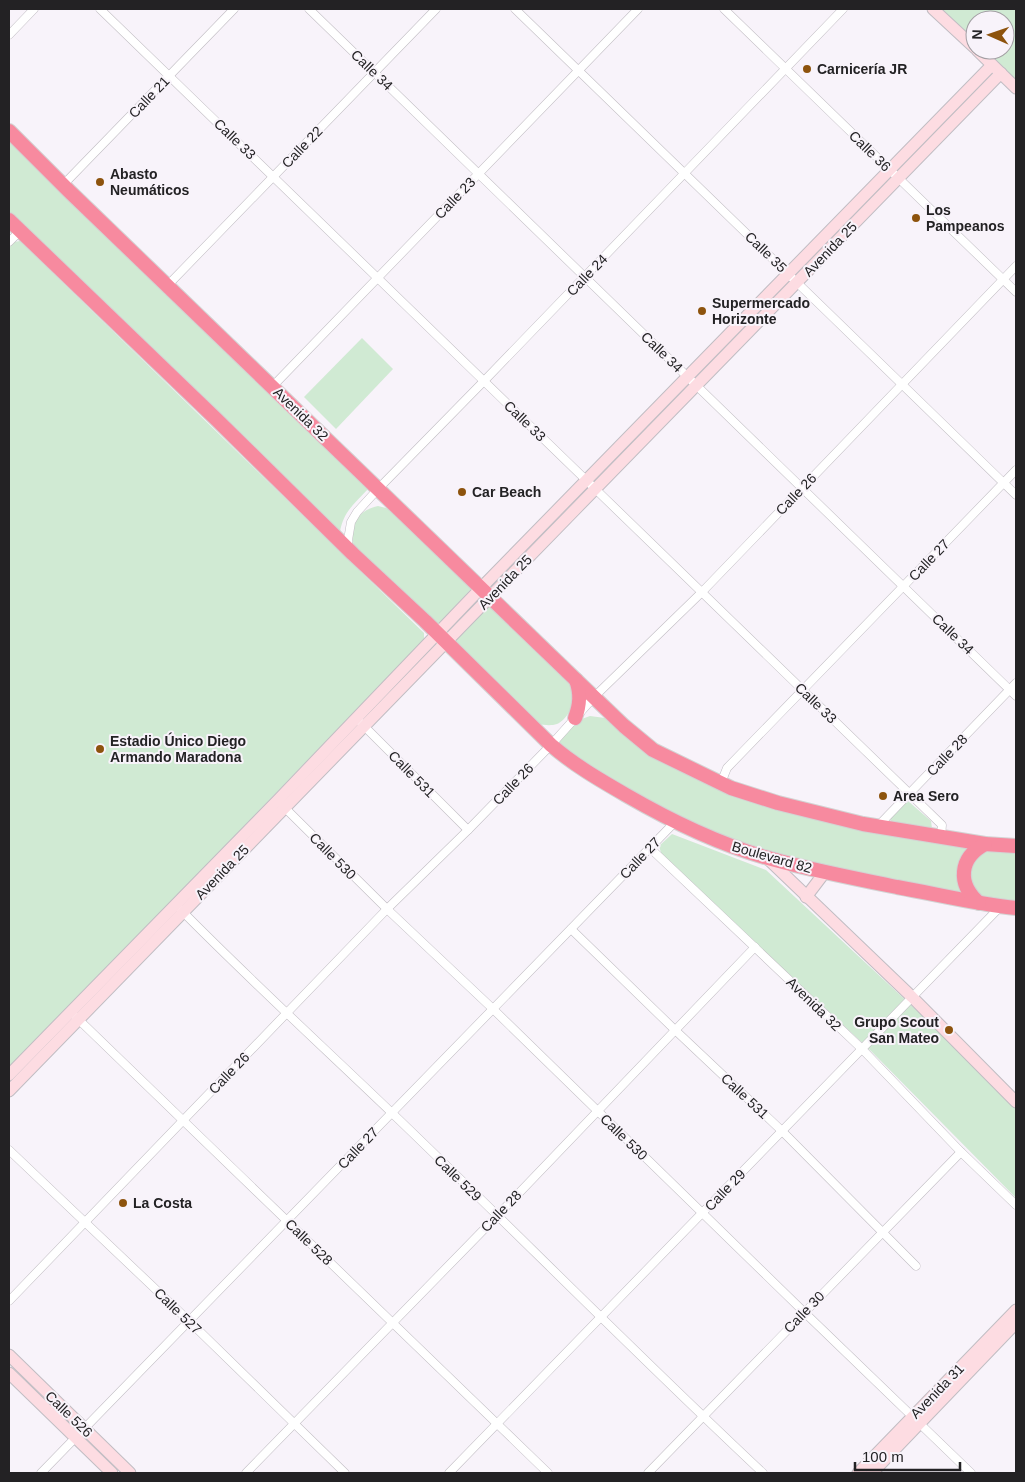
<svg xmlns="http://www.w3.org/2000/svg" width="1025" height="1482" font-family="Helvetica,sans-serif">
<rect width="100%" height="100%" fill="#f8f3fa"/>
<g fill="#d0ead3">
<polygon points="940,9 1016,9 1016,82 983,50 1005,50 1005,20 975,20 975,42"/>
<path d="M9,139l359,350c-13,14 -25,23 -28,43l-331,-318z"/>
<polygon points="20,241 424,633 424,640 9,1069 9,248 14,242"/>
<polygon points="362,338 393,369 336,429 304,397"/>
<path d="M378,506l8,2 9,4 78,75 -38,41 -79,-78c-10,-21 -1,-39 22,-44z"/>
<path d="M489,604l79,76c1,3 5,7 6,10 3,11 -6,29 -17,34 -6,2 -13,1 -19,0l-87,-81z"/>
<path d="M590,716l15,2 17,15 46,31 32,17 43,18 227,48c-14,20 -15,24 -6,48l-101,-18 -139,-38 -97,-47 -72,-47 24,-25z"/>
<polygon points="908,801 931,821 932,828 927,831 892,823 890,818"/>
<polygon points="672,834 766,870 1016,1103 1016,1198 871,1051 662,856 659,846"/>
<path d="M991,850l25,2v52c-10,-2 -22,-3 -32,-7 -5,-2 -8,-6 -11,-11 -9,-17 1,-31 18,-36z"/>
</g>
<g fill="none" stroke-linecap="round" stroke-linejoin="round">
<defs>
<g id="street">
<polyline points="100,9 942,825 941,837"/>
<polyline points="309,9 1016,696"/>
<polyline points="515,9 1016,495"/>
<polyline points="724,9 1016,292"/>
<polyline points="9,35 34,9"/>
<polyline points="63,185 234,9"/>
<polyline points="9,242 20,231"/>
<polyline points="168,285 436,9"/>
<polyline points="272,387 638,9"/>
<polyline points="348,548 348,540 351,522 357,512 378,489 484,381 843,9"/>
<polyline points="361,723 468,830"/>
<polyline points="721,783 727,768 1016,470"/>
<polyline points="282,805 387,909 493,1009 804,1312 971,1473"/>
<polyline points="877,827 1016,683"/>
<polyline points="650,848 862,1049 961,1152 1016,1205"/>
<path d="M180,909c69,70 141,136 212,204 124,119 245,242 371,360"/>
<polyline points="571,929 675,1030 782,1131 916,1266"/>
<polyline points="76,1017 548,1473"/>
<polyline points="9,1150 189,1321 345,1473"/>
<polyline points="9,1301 387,909 468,830 551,745 594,697 702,592 1016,266"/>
<polyline points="41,1473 674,823"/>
<polyline points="246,1473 497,1216 755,947"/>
<polyline points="449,1473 1001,906"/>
<polyline points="648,1473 961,1152"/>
</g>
<g id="secondary">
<polyline points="933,9 975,48"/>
<polyline points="977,50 1016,88"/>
<polyline points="767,858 912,997 1016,1102"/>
<polyline points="806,897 825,872"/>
<polyline points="9,1075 278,800 481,588 992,65"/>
<path d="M9,1091c329,-341 662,-678 992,-1018"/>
<polyline points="9,1355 130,1473"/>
<polyline points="9,1373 112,1473"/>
<polyline points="858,1473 1016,1310"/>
<polyline points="872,1473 1016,1323"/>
</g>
<g id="highway">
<polyline points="9,131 69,191 576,680 624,726 653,750 731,788 778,803 863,824 985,844 1016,846"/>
<path d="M9,220l207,199 137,135 72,67 126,124c23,20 49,35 75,50 45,26 92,49 142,63 42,12 86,20 129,29 40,7 79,17 119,21"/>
<path d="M575,718c5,-13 6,-24 1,-38"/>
<path d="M979,903c-22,-19 -20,-45 6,-59"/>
</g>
</defs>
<use href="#street" stroke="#c1bdc3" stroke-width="9"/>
<use href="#secondary" stroke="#c1bdc3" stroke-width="13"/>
<use href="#highway" stroke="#d3d3d3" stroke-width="16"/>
<use href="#street" stroke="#fff" stroke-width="8"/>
<use href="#secondary" stroke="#fddce2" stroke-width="11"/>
<use href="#highway" stroke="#f78a9f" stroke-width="14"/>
</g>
<g fill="#8d530d" stroke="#f8f3fa" stroke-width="2">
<circle cx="807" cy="69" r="5"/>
<circle cx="100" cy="182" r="5"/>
<circle cx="916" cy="218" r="5"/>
<circle cx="702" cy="311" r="5"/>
<circle cx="462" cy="492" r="5"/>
<circle cx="100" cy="749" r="5"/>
<circle cx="883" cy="796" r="5"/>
<circle cx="949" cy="1030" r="5"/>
<circle cx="123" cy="1203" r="5"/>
</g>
<g text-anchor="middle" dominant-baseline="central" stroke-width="4" stroke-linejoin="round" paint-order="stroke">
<g font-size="14" font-weight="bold" fill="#232224" stroke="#f8f3fa" text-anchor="start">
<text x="817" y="69">Carnicería JR</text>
<text x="110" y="174">Abasto<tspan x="110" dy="16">Neumáticos</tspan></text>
<text x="926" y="210">Los<tspan x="926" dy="16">Pampeanos</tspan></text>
<text x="712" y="303">Supermercado<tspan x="712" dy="16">Horizonte</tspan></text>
<text x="472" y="492">Car Beach</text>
<text x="110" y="741">Estadio Único Diego<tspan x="110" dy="16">Armando Maradona</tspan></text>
<text x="893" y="796">Area Sero</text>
<text x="939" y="1022" text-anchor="end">Grupo Scout<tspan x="939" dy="16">San Mateo</tspan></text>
<text x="133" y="1203">La Costa</text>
</g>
<g font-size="14" fill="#232224" stroke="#f8f3fa">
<text transform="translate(372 70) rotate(44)">Calle 34</text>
<text transform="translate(149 97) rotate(-46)">Calle 21</text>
<text transform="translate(235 139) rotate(44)">Calle 33</text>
<text transform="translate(302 147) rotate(-46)">Calle 22</text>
<text transform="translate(870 151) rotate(44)">Calle 36</text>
<text transform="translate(455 198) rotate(-46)">Calle 23</text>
<text transform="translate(830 249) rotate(-46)">Avenida 25</text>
<text transform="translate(766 252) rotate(44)">Calle 35</text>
<text transform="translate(587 275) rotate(-46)">Calle 24</text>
<text transform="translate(662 352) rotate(44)">Calle 34</text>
<text transform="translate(301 414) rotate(44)">Avenida 32</text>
<text transform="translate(525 421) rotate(44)">Calle 33</text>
<text transform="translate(796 494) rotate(-46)">Calle 26</text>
<text transform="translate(929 560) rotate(-46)">Calle 27</text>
<text transform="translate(505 582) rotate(-46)">Avenida 25</text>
<text transform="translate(953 634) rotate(44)">Calle 34</text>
<text transform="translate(816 703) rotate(44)">Calle 33</text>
<text transform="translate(947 755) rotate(-46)">Calle 28</text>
<text transform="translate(412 774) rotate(45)">Calle 531</text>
<text transform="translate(513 784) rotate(-46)">Calle 26</text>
<text transform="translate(333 856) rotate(45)">Calle 530</text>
<text transform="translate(772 857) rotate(16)">Boulevard 82</text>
<text transform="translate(640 858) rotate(-46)">Calle 27</text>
<text transform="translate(222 872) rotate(-46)">Avenida 25</text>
<text transform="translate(814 1004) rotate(44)">Avenida 32</text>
<text transform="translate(229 1073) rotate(-46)">Calle 26</text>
<text transform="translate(745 1096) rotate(43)">Calle 531</text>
<text transform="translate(624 1137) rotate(44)">Calle 530</text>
<text transform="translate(358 1148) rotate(-46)">Calle 27</text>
<text transform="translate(458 1178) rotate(44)">Calle 529</text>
<text transform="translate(725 1190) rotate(-46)">Calle 29</text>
<text transform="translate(501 1211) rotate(-46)">Calle 28</text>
<text transform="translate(309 1242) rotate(44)">Calle 528</text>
<text transform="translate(178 1311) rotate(44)">Calle 527</text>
<text transform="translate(804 1312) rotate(-46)">Calle 30</text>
<text transform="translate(937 1391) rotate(-46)">Avenida 31</text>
<text transform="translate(69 1414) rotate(44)">Calle 526</text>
</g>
</g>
<rect width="1025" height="1482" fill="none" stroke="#232224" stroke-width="20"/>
<g transform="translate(990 35) rotate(272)"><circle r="24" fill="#f8f3fa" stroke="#a39fa4"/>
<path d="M0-4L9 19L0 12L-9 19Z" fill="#8d530d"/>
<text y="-8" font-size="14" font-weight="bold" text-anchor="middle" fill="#232224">N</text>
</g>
<path d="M855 1462v8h105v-8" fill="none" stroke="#232224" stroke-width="2.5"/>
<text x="862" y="1462" font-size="15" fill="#232224" stroke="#f8f3fa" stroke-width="4" paint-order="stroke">100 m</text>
</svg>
